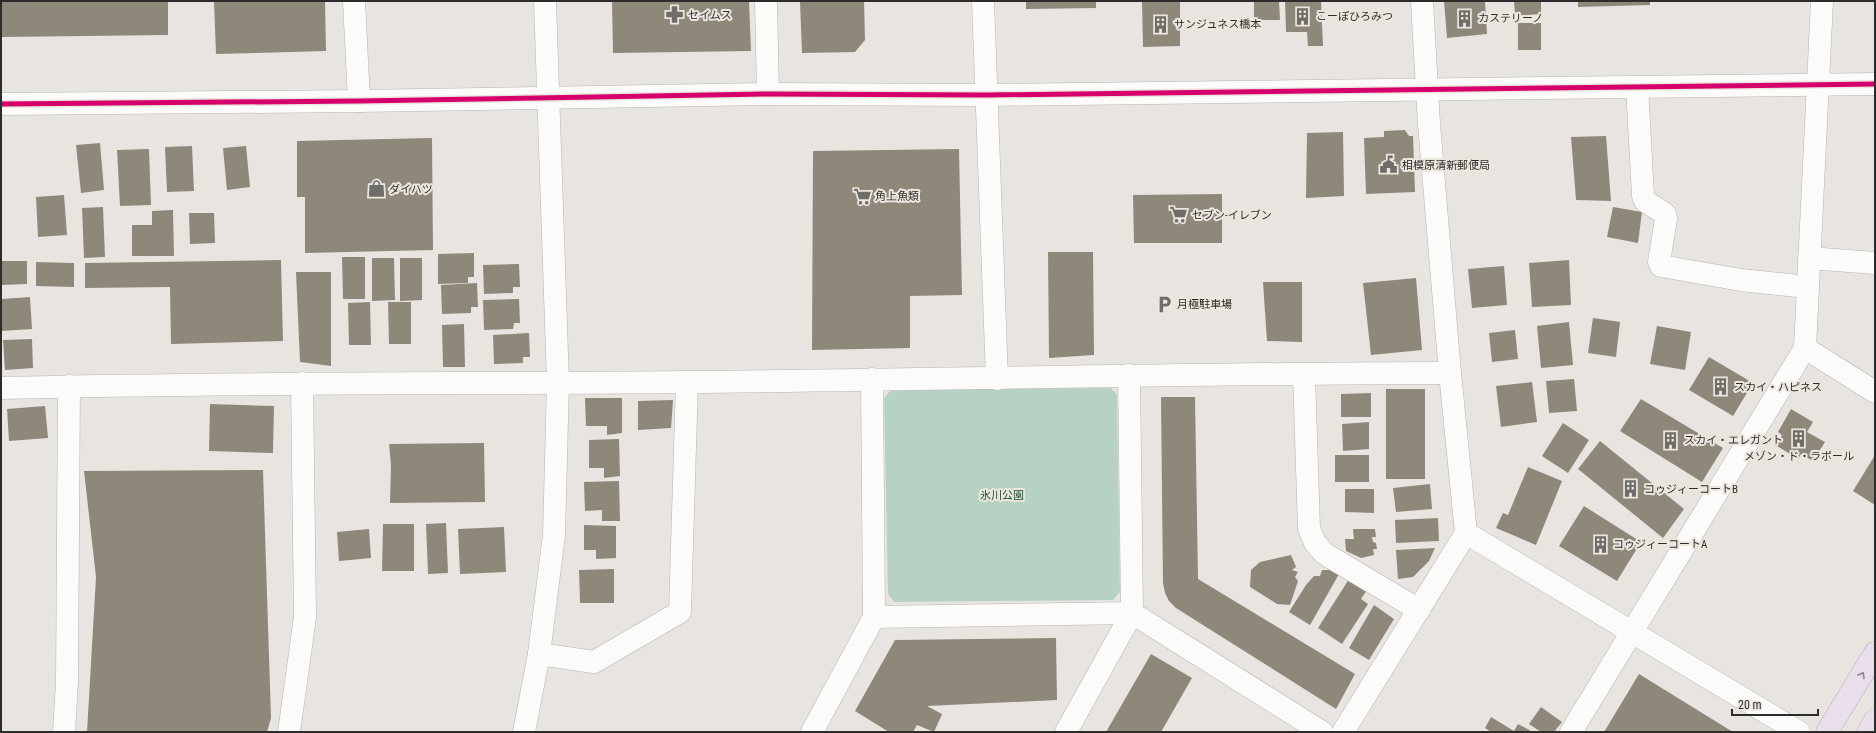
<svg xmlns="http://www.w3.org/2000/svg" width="1876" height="733" font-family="'Roboto Condensed','Noto Sans JP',sans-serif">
<rect width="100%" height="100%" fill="#e8e5e1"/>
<polygon fill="#b6d2c2" points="1111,388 1117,395 1120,592 1113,600 894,602 888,594 884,398 891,390"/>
<g fill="#8e887b">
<polygon points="1,1 168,1 168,35 1,37"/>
<polygon points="214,1 325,1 326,51 216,54"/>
<polygon points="612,1 749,1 751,51 613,53"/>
<polygon points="800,1 864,1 865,40 855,52 802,53"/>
<polygon points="1026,1 1096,1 1096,8 1026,9"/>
<polygon points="1142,1 1180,1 1180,46 1143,47"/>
<polygon points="1254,1 1279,1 1280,20 1254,20"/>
<polygon points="1285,1 1321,1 1323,46 1308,46 1307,32 1286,32"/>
<polygon points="1444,1 1485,1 1487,34 1447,38"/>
<polygon points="1514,1 1541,1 1541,14 1515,16"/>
<polygon points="1578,1 1650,1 1650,5 1578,7"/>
<rect x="1518" y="23" width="23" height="27"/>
<polygon points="1405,130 1409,136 1413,136 1415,192 1366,194 1364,138 1384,137 1384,131"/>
<polygon points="1343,132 1344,196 1306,198 1307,133"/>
<polygon points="1606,136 1611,201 1576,200 1571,137"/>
<polygon points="432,138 433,250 305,253 305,197 297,197 297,141"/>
<polygon points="100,143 104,190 81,193 76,145"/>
<polygon points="192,146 194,191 167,192 165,147"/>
<polygon points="246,146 250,187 227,190 223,148"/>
<polygon points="149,149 151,205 120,206 117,150"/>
<polygon points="959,149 962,295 910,296 910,348 812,350 813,151"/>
<polygon points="1222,194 1222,243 1134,243 1133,195"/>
<polygon points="64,195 67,235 38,237 36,197"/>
<polygon points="103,207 105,257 84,258 82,208"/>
<polygon points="1613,207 1642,212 1638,243 1607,237"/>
<polygon points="173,210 174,256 132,256 132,225 152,225 152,211"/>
<polygon points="189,213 214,213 215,243 190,244"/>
<polygon points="1048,252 1093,252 1094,355 1049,358"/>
<polygon points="474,253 474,277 468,277 468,283 438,284 438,254"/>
<polygon points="342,257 365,257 365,299 343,299"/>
<polygon points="372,258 394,258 395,300 372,301"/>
<polygon points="400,258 422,258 422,300 400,301"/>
<polygon points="281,260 283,341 171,344 170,287 85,288 85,263"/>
<polygon points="1569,260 1571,305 1532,307 1529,263"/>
<polygon points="1,261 27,261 27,284 1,285"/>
<polygon points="36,262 74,263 74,287 36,286"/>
<polygon points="519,264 520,287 513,287 513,293 484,294 483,265"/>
<polygon points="1504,266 1507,305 1472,308 1468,269"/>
<polygon points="296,272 331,272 331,366 300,362"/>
<polygon points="1416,278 1422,350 1371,355 1363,283"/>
<polygon points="1263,282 1302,282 1302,342 1267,341"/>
<polygon points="477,283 478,307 471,307 471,313 442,314 441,285"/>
<polygon points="30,297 32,329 1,331 1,299"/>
<polygon points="519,299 520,323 514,323 513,329 484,330 483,300"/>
<polygon points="370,302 371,345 349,345 348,303"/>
<polygon points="388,302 411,302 411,344 389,344"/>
<polygon points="1593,318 1620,322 1616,357 1588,353"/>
<polygon points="1569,322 1573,365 1541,368 1537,326"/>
<polygon points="464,324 465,367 443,367 442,325"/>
<polygon points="1657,326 1691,332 1685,370 1650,364"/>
<polygon points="1515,330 1518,359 1492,362 1489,333"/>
<polygon points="529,333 530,357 523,357 523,363 494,364 493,335"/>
<polygon points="32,339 33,368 5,370 3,340"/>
<polygon points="1709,357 1753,383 1733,416 1689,390"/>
<polygon points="1574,379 1577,411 1549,413 1546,381"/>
<polygon points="1532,382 1537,422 1501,427 1496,386"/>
<rect x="1386" y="389" width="39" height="90"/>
<polygon points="1371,393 1371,417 1341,417 1341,394"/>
<polygon points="1161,397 1195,397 1198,579 1355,674 1336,709 1176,608 1169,601 1165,593 1163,583"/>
<polygon points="585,398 622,398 622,433 607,435 607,426 586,426"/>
<polygon points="1641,399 1723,448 1702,482 1620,431"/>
<polygon points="673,400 671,428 638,430 638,401"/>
<polygon points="210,404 274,406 273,453 209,451"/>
<polygon points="45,406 48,438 9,441 7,409"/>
<polygon points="1791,409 1813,422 1807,432 1825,442 1813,461 1801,454 1798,459 1777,446 1782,435 1778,432"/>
<polygon points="1369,422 1369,449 1343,451 1342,424"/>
<polygon points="1563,423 1589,440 1568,473 1542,456"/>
<polygon points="619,439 620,476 604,478 604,468 589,468 589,440"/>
<polygon points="1600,441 1684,509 1663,538 1578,469"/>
<polygon points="484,443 485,502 390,503 391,465 389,444"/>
<rect x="1335" y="455" width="34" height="27"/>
<polygon points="1875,455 1875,505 1853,491"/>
<polygon points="1528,467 1562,481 1536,545 1496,528 1503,513 1508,515"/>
<polygon points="263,470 271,718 267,732 87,732 96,577 84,471"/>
<polygon points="619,481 620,521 602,521 602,510 585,511 584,482"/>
<polygon points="1430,484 1432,509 1396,512 1393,488"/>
<polygon points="1345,489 1374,489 1374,513 1345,512"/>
<polygon points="1584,506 1641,542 1617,581 1559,546"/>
<polygon points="1438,518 1439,541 1396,543 1395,520"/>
<polygon points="446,523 448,573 428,574 426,524"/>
<polygon points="383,524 414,524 414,571 382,571"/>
<polygon points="584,525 616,526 616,558 596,559 596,550 584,550"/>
<polygon points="504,527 506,572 460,574 458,529"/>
<polygon points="369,529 371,558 339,561 337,532"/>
<polygon points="1353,529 1375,529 1376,537 1372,537 1373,542 1376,543 1377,549 1373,549 1374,555 1361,558 1346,551 1345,539 1354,539"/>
<polygon points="1435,548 1429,561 1413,577 1398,579 1396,550"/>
<polygon points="1291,555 1296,567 1292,570 1298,572 1295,577 1298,581 1290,605 1277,604 1250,587 1251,570 1260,562"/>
<polygon points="614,569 614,603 580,603 579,570"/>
<polygon points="1322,570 1332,570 1339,574 1310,625 1289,612 1306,585 1314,576 1320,576"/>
<polygon points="1349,579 1367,590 1361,599 1368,604 1342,644 1318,628"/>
<polygon points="1374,605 1394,619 1369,660 1349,648"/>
<polygon points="1056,638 1057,700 927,706 942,714 934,732 917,725 913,732 889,732 855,711 895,640"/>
<polygon points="1151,654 1192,678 1161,732 1106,732"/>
<polygon points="1639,674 1733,732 1604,732"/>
<polygon points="1541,707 1562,722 1554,732 1541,732 1529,724"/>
<polygon points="1491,717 1514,731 1518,724 1533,732 1491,732 1485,728"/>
</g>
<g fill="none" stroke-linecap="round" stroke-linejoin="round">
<defs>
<g id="minor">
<polyline points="354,1 359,101"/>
<polyline points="766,1 768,94"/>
<polyline points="983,1 997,379"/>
<polyline points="1822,1 1805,348 1875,392"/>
<polyline points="1637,87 1643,196 1645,201 1665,214 1666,219 1659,262 1661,266 1741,280 1807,287"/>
<polyline points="1,104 359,101 768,94 986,95 1875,84"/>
<polyline points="1809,258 1875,263"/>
<polyline points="1304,375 1309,528 1315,543 1325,554 1419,610"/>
<polyline points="872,379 874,617"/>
<path d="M1,388c228,-6 456,-4 684,-6 255,-2 510,-9 765,-9"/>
<polyline points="1466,533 1799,732"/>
<polyline points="539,654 594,662 680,612 687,382"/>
<polyline points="64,732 67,682 69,386"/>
<polyline points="289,732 305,617 302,383"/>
<polyline points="524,732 539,654 554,535 558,383 545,1"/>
<polyline points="812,732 874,617 1132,613 1322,732"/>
<polyline points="1066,732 1132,613 1129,375"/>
<polyline points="1343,732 1466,533 1450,373 1429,124 1422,1"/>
<polyline points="1571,732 1805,348"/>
</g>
<g id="highway">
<polyline points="1827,732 1875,653"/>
<polyline points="1868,732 1875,720"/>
</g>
</defs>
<use href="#minor" stroke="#b5b4b1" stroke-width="23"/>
<use href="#highway" stroke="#b8acb8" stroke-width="23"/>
<use href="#minor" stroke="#fcfbfa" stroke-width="22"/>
<use href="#highway" stroke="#e9deeb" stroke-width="22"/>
<defs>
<polyline id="cycleway" points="1,104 359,101 768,94 986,95 1875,84"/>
</defs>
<use href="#cycleway" stroke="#ebe6de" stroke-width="8"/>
<use href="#cycleway" stroke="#d6006c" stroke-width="5"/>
</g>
<defs><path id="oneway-chevron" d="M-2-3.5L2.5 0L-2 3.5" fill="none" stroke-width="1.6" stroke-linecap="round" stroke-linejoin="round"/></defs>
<use stroke="#8c858a" href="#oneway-chevron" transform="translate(1862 675) rotate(-59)"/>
<defs>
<symbol id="pharmacy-bare" viewBox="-9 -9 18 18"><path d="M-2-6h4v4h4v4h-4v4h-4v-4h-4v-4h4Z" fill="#6f6d6a" stroke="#ebe6de" stroke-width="2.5" paint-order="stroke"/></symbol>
<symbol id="building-bare" viewBox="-9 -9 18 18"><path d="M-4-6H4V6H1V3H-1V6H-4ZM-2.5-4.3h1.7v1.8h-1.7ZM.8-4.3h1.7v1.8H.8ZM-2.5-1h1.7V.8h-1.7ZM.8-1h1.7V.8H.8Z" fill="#6f6d6a" stroke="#ebe6de" stroke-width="2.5" paint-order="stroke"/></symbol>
<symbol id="civic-bare" viewBox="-9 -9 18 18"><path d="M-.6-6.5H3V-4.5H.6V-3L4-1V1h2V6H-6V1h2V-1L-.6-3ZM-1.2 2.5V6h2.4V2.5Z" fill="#6f6d6a" stroke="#ebe6de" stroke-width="2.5" paint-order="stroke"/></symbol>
<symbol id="shop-bare" viewBox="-9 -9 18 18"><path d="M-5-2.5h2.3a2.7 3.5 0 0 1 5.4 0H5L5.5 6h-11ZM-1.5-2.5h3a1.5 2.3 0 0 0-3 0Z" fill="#6f6d6a" stroke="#ebe6de" stroke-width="2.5" paint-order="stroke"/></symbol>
<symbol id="supermarket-bare" viewBox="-9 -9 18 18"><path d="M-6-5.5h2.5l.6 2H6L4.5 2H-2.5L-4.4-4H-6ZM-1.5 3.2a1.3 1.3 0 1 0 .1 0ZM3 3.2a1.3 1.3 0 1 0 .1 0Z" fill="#6f6d6a" stroke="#ebe6de" stroke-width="2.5" paint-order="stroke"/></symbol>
<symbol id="parking-bare" viewBox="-9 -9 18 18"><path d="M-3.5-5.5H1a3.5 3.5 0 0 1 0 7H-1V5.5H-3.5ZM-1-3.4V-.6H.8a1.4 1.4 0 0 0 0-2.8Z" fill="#6f6d6a" stroke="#ebe6de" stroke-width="2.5" paint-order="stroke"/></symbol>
</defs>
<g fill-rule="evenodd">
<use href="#pharmacy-bare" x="662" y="2" width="25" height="25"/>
<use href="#building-bare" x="1290" y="4" width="25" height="25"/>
<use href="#building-bare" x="1452" y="6" width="25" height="25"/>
<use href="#building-bare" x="1148" y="12" width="25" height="25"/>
<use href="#civic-bare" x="1376" y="152" width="25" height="25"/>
<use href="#shop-bare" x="364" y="176" width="25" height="25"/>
<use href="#supermarket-bare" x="850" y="184" width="25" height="25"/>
<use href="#supermarket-bare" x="1166" y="202" width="25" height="25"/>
<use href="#parking-bare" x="1152" y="292" width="25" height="25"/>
<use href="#building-bare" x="1708" y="374" width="25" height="25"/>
<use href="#building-bare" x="1786" y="426" width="25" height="25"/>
<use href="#building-bare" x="1658" y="428" width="25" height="25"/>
<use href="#building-bare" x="1618" y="476" width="25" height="25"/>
<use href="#building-bare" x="1588" y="532" width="25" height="25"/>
</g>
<g text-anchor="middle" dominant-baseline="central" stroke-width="4" stroke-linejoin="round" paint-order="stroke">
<g font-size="11" fill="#2e2c2a" stroke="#ebe6de" text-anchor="start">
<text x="688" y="15">セイムス</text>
<text x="1316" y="16">こーぽひろみつ</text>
<text x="1478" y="18">カステリーノ</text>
<text x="1174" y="24">サンジュネス橋本</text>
<text x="1402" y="165">相模原清新郵便局</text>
<text x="389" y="189">ダイハツ</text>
<text x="875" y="196">角上魚類</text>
<text x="1192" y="215">セブン-イレブン</text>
<text x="1177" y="304">月極駐車場</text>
<text x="1734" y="387">スカイ・ハピネス</text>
<text x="1684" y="440">スカイ・エレガント</text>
<text x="1799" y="456" text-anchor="middle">メゾン・ド・ラポール</text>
<text x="1644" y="489">コゥジィーコートB</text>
<text x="1613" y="544">コゥジィーコートA</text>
</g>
<g font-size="11" fill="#1c4f3b" stroke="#ebe6de">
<text x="1002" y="495">氷川公園</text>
</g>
</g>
<rect width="1876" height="733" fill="none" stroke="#2e2c2a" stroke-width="4"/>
<path d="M1732 709v6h86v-6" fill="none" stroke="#2e2c2a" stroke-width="2"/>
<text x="1738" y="709" font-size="12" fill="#2e2c2a" stroke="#ebe6de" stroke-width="3" paint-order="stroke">20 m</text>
</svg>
